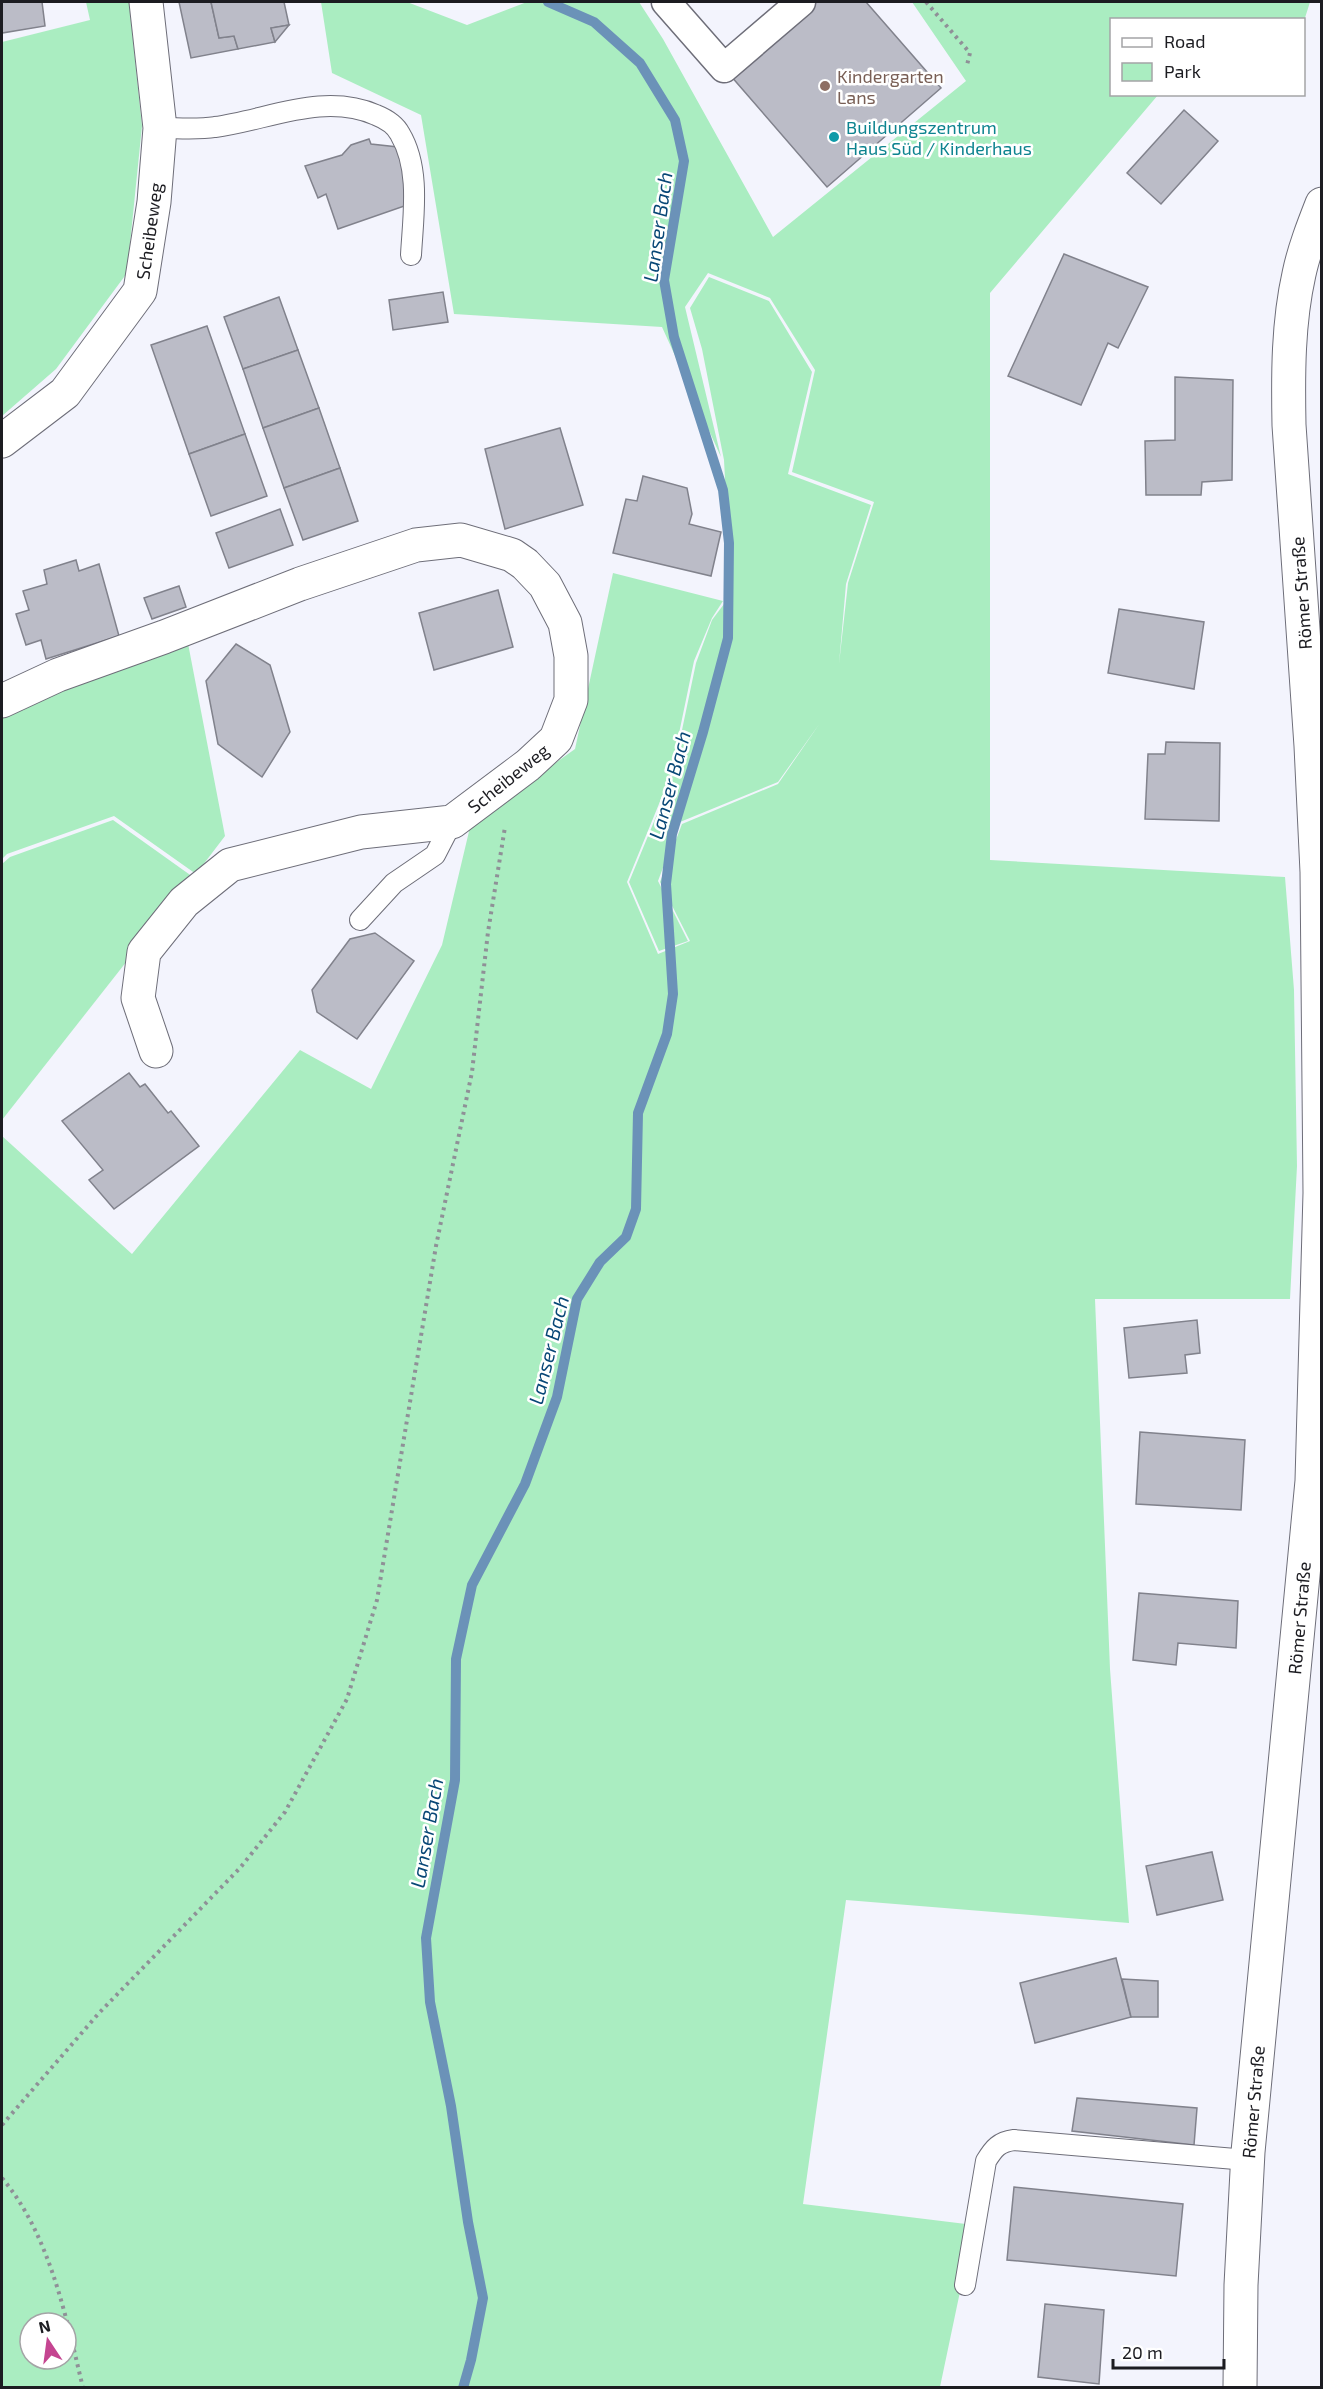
<svg xmlns="http://www.w3.org/2000/svg" width="1323" height="2389" font-family="'Exo 2',sans-serif">
<rect width="100%" height="100%" fill="#f3f4fd"/>
<g fill="#aaedc1" fill-rule="evenodd">
<polygon points="86,2 129,2 142,126 127,273 56,369 2,416 2,42 90,20"/>
<path d="M321,2h86l60,23 60,-23h112l24,37 110,198 193,-156 -54,-79h398l-6,19 -192,-1v74l46,1 -168,198v567l295,17 9,113 3,176 -7,133h-195l15,370 19,254 -283,-23 -43,304 171,21 -34,162h-938v-1251l130,118 168,-204 71,39 71,-144 29,-122 104,-74 38,-176 110,28 -11,17 -18,43 -24,116 -43,105 31,72 32,-13 -30,-59 22,-58 96,-40 42,-61 -42,59 -98,40 -22,59 30,60 -29,10 -30,-69 43,-104 24,-115 16,-43 12,-16 6,-30 -6,-114 -22,-111 -12,-41 19,-31 60,24 43,71 -24,102 83,31 -25,79 -7,80 9,-81 26,-81 -82,-30 23,-102 -45,-72 -62,-25 -23,34 36,150 -59,-130 -208,-13 -33,-199 -89,-42zM30,2323h36v36h-36z"/>
<polygon points="186,633 225,836 196,874 114,816 7,854 2,859 2,714"/>
<polygon points="113,820 193,877 2,1120 2,864 10,857"/>
</g>
<g fill="none" stroke-linecap="round" stroke-linejoin="round">
<polyline stroke="#6b92b8" stroke-width="10" points="463,2388 471,2360 483,2298 468,2222 451,2106 430,2002 426,1938 455,1780 456,1659 472,1585 525,1484 557,1397 577,1299 600,1262 626,1237 636,1209 638,1113 667,1034 673,994 666,884 672,834 703,732 728,638 729,543 723,490 674,337 664,280 684,161 675,120 640,63 594,22 548,2"/>
</g>
<g fill="#bbbcc7" stroke="#81828c" stroke-width="1.5">
<polygon points="2,2 42,2 45,26 2,33"/>
<polygon points="179,2 211,2 219,38 234,36 238,49 191,58"/>
<polygon points="211,2 284,2 289,25 271,28 275,42 238,49 234,36 219,38"/>
<polygon points="801,2 866,2 941,88 827,187 724,68"/>
<polygon points="289,25 275,42 271,28"/>
<polygon points="1184,110 1218,141 1161,204 1127,173"/>
<polygon points="369,139 371,144 398,147 413,184 413,203 338,229 326,194 318,198 305,166 342,155 351,145"/>
<polygon points="1064,254 1148,287 1118,348 1108,343 1081,405 1008,376"/>
<polygon points="443,292 448,322 393,330 389,300"/>
<polygon points="279,297 298,350 243,369 224,317"/>
<polygon points="207,326 245,434 189,454 151,345"/>
<polygon points="298,350 319,408 263,428 243,369"/>
<polygon points="1175,377 1233,380 1232,480 1202,482 1201,495 1146,495 1145,441 1175,440"/>
<polygon points="319,408 340,468 284,488 263,428"/>
<polygon points="560,428 583,505 505,529 485,449"/>
<polygon points="245,434 267,496 211,516 189,454"/>
<polygon points="340,468 358,521 303,540 284,488"/>
<polygon points="643,476 687,488 692,514 689,524 721,532 711,576 613,553 626,499 637,501"/>
<polygon points="280,509 293,545 229,568 216,533"/>
<polygon points="76,560 79,571 99,564 119,636 46,659 41,640 26,645 16,614 29,610 23,591 47,584 44,570"/>
<polygon points="179,586 186,607 152,619 144,598"/>
<polygon points="498,590 513,647 434,670 419,613"/>
<polygon points="1119,609 1204,622 1194,689 1108,673"/>
<polygon points="236,644 270,665 290,732 262,777 218,744 206,681"/>
<polygon points="1166,742 1220,743 1219,821 1145,819 1148,754 1165,754"/>
<polygon points="375,933 414,961 357,1039 317,1012 312,990 350,939"/>
<polygon points="129,1073 140,1087 145,1084 168,1113 171,1111 199,1146 114,1209 89,1180 103,1170 62,1121"/>
<polygon points="1197,1320 1200,1353 1185,1355 1187,1373 1129,1378 1124,1328"/>
<polygon points="1140,1432 1245,1440 1241,1510 1136,1504"/>
<polygon points="1139,1593 1238,1601 1236,1648 1178,1643 1176,1665 1133,1660"/>
<polygon points="1212,1852 1223,1900 1157,1915 1146,1866"/>
<polygon points="1116,1958 1131,2017 1035,2043 1020,1983"/>
<polygon points="1122,1979 1158,1981 1158,2017 1131,2017"/>
<polygon points="1077,2098 1197,2108 1194,2145 1072,2131"/>
<polygon points="1014,2187 1183,2204 1176,2276 1007,2260"/>
<polygon points="1045,2304 1104,2310 1099,2384 1038,2377"/>
</g>
<g fill="none" stroke-linecap="round" stroke-linejoin="round">
<defs>
<g id="service">
<path d="M160,128c18,0 37,2 55,-1 53,-7 108,-35 161,-12 10,4 19,9 24,19 21,35 13,83 11,121"/>
<polyline points="360,920 394,883 435,855 452,822"/>
<path d="M965,2285l21,-124c8,-13 13,-19 28,-21l233,20"/>
</g>
<polyline id="pedestrian" points="666,2 724,68 801,2"/>
<g id="minor">
<polyline points="2,441 65,393 140,291 154,202 160,128 146,2"/>
<polyline points="2,701 58,675 164,637 300,584 416,545 461,540 512,555 525,564 545,585 565,623 571,656 571,700 556,739 528,765 452,822 361,832 230,865 184,902 144,952 138,998 156,1051"/>
</g>
<path id="secondary" d="M1240,2388l1,-103 7,-133 64,-671 8,-288 -3,-321 -6,-126 -22,-321c-1,-51 -1,-102 10,-151 5,-24 14,-47 23,-70"/>
</defs>
<use href="#service" stroke="#6e6e79" stroke-width="22"/>
<use href="#pedestrian" stroke="#6e6e79" stroke-width="31"/>
<use href="#minor" stroke="#6e6e79" stroke-width="35"/>
<use href="#secondary" stroke="#6e6e79" stroke-width="35"/>
<g stroke="#8f9097" stroke-width="4" stroke-dasharray="3 4.5" stroke-linecap="butt">
<polyline points="926,2 970,53 967,65"/>
<polyline points="2,2125 99,2013 240,1868 285,1812 347,1699 377,1600 436,1246 472,1072 488,932 505,827"/>
<path d="M2,2178c48,57 64,139 81,210"/>
</g>
<use href="#service" stroke="#fff" stroke-width="20"/>
<use href="#pedestrian" stroke="#fff" stroke-width="28"/>
<use href="#minor" stroke="#fff" stroke-width="33"/>
<use href="#secondary" stroke="#fff" stroke-width="33"/>
</g>
<circle fill="#8d6e63" stroke="#fff" stroke-width="2" cx="825" cy="86" r="6"/>
<circle fill="#0f9aa8" stroke="#fff" stroke-width="2" cx="834" cy="137" r="6"/>
<g text-anchor="middle" dominant-baseline="central" stroke-width="5" stroke-linejoin="round" paint-order="stroke">
<g font-size="18" fill="#785e54" stroke="#fff" text-anchor="start">
<text x="837" y="76">Kindergarten<tspan x="837" dy="21">Lans</tspan></text>
</g>
<g font-size="18" fill="#0d838f" stroke="#fff" text-anchor="start">
<text x="846" y="127">Buildungszentrum<tspan x="846" dy="21">Haus Süd / Kinderhaus</tspan></text>
</g>
<g font-size="18" fill="#1c1c21" stroke="#fff">
<text transform="translate(149 231) rotate(-82)">Scheibeweg</text>
<text transform="translate(1301 593) rotate(-94)">Römer Straße</text>
<text transform="translate(508 778) rotate(-39)">Scheibeweg</text>
<text transform="translate(1299 1618) rotate(-85)">Römer Straße</text>
<text transform="translate(1253 2102) rotate(-85)">Römer Straße</text>
</g>
<g font-size="20" font-style="italic" fill="#084776" stroke="#fff">
<text transform="translate(657 227) rotate(-82)">Lanser Bach</text>
<text transform="translate(669 785) rotate(-75)">Lanser Bach</text>
<text transform="translate(548 1350) rotate(-76)">Lanser Bach</text>
<text transform="translate(426 1833) rotate(-80)">Lanser Bach</text>
</g>
</g>
<rect width="1323" height="2389" fill="none" stroke="#1c1c21" stroke-width="6"/>
<rect x="1110" y="18" width="195" height="78" fill="#ffffff" stroke="#a4a4a6" stroke-width="1.5"/>
<rect x="1122" y="38" width="30" height="9" fill="#ffffff" stroke="#a4a4a6" stroke-width="1.5"/>
<text x="1164" y="48" font-size="18" fill="#1c1c21">Road</text>
<rect x="1122" y="63" width="30" height="18" fill="#aaedc1" stroke="#a4a4a6" stroke-width="1.5"/>
<text x="1164" y="78" font-size="18" fill="#1c1c21">Park</text>
<g transform="translate(48 2341) rotate(347)"><circle r="28" fill="#ffffff" stroke="#a4a4a6" stroke-width="1.5"/>
<path d="M0-4.5L10 22L0 15L-10 22Z" fill="#c54591"/>
<text y="-9" font-size="16" font-weight="bold" text-anchor="middle" fill="#1c1c21">N</text>
</g>
<path d="M1113 2359v9h111v-9" fill="none" stroke="#1c1c21" stroke-width="3"/>
<text x="1122" y="2359" font-size="18" fill="#1c1c21" stroke="#ffffff" stroke-width="4.5" paint-order="stroke">20 m</text>
</svg>
